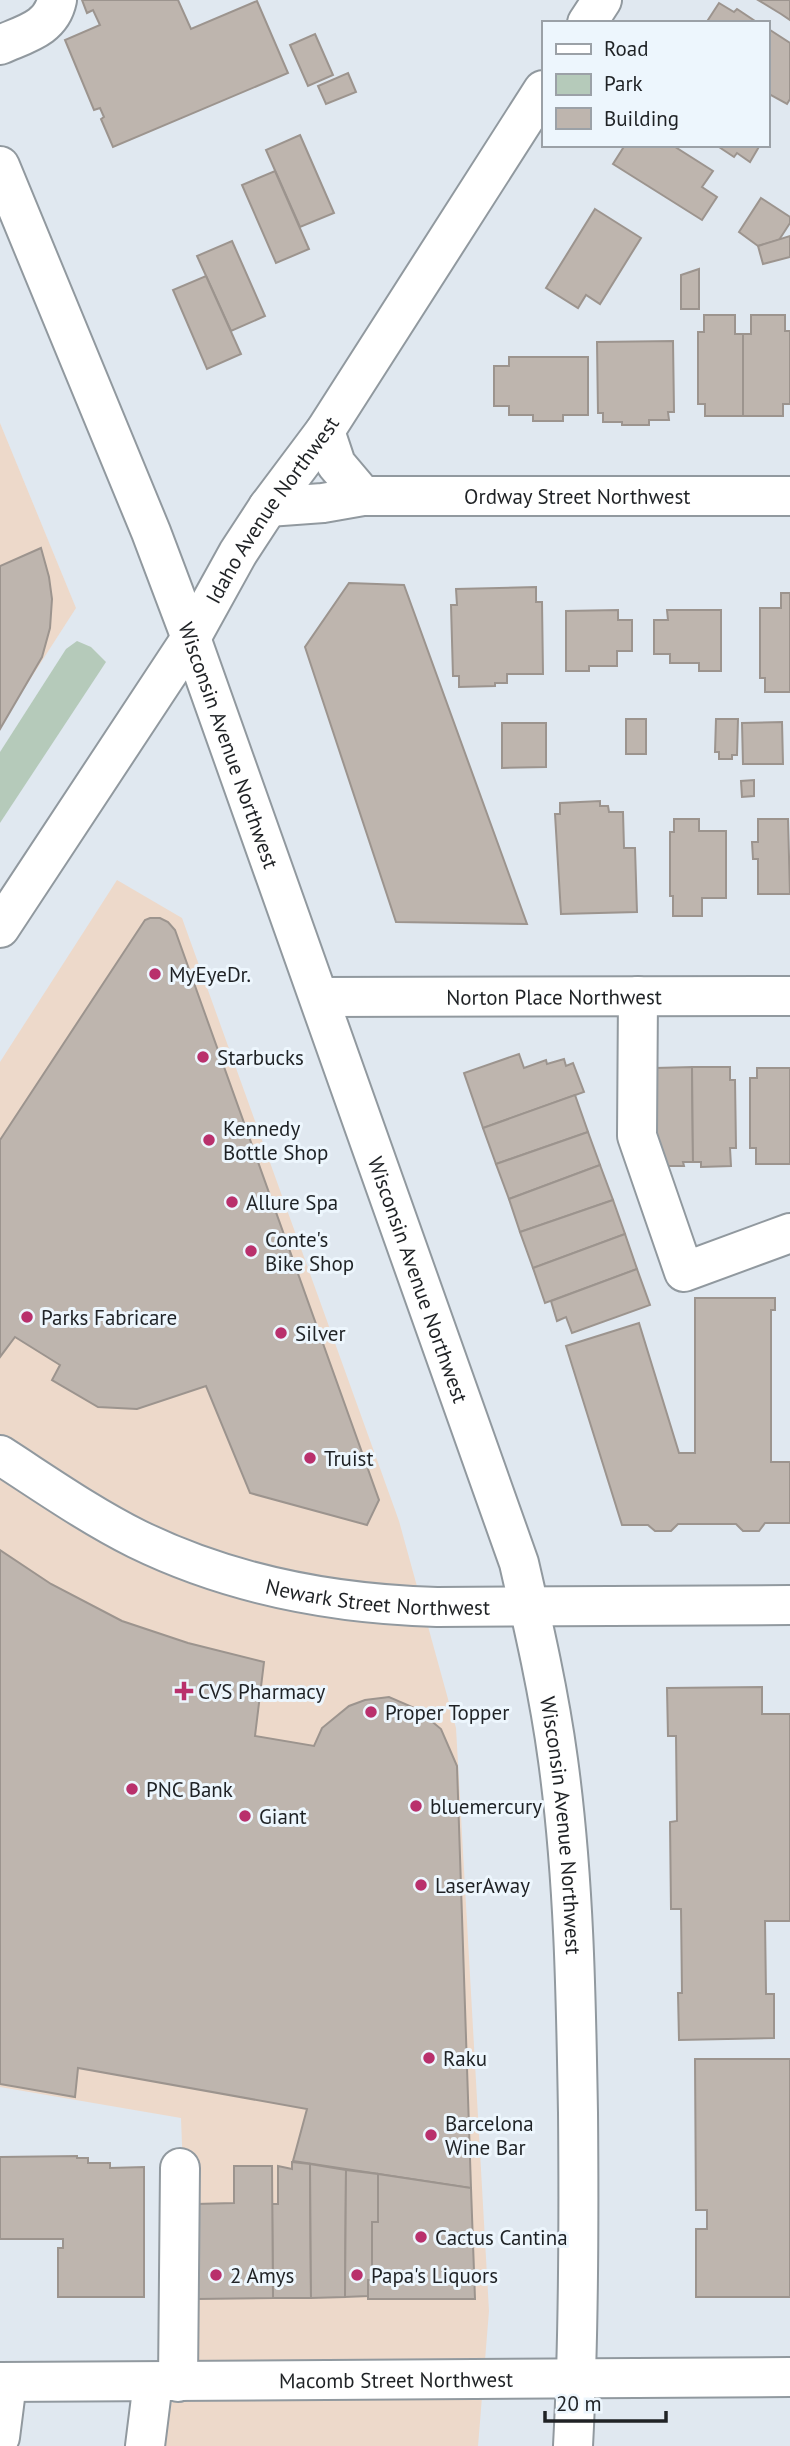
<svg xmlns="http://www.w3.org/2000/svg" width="790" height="2446" font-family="'PT Sans',sans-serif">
<rect width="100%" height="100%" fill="#e0e8f0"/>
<g fill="#edd9ca">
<polygon points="0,423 76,608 0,726"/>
<polygon points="117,880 182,918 399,1521 456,1728 489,2311 478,2446 164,2446 188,2306 181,2118 0,2087 0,1062"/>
</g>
<polygon fill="#b5caba" points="77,641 91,647 106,662 0,823 0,752 66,649"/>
<g fill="#beb5ae" stroke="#9c948e" stroke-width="2">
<polygon points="82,0 178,0 191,29 257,1 288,73 113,147 101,119 104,117 100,108 94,110 65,40 100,25 93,10 87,13"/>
<polygon points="758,0 790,0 790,20 781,14"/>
<polygon points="719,3 734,12 737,9 758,23 706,23"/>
<polygon points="767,28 790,43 790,99 787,104 767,93"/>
<polygon points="315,34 333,75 308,86 290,45"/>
<polygon points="348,73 356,92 326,104 318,86"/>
<polygon points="300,135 334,213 300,227 266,150"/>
<polygon points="625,145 672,145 713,171 702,187 717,197 702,220 613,164"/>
<polygon points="716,145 760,145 750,162 737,153 734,157"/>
<polygon points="275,171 309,249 276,263 242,185"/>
<polygon points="761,198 790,217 790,223 779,240 758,246 739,232"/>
<polygon points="595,209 641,238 600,304 586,295 578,308 546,288"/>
<polygon points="790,236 790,257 763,264 758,246"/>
<polygon points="232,241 265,316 231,331 197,256"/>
<polygon points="699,269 699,309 681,309 681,275"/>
<polygon points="206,276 241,354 207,369 173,290"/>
<polygon points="704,315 735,315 735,334 743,334 743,416 705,416 705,404 698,404 698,332 704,332"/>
<polygon points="751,315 785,315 785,331 790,331 790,404 783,404 783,416 743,416 743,334 751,334"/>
<polygon points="673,341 674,412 668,412 669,420 649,420 649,425 622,425 622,422 603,422 603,413 598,413 597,342"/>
<polygon points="509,357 588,357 588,415 563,415 563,421 533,421 533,415 509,415 509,406 494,406 494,366 509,366"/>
<polygon points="41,548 49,577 52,599 50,628 42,657 0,729 0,566"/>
<polygon points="349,583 404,585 527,924 396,922 305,647"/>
<polygon points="536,587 536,602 542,602 543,674 507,674 507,683 495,683 495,686 459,687 459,676 453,676 451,605 457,605 456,589"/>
<polygon points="781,593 790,593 790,692 765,692 765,678 760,678 760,608 781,608"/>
<polygon points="618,610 618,620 632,620 632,651 617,651 617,666 589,666 589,671 566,671 566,611"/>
<polygon points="667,610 721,610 721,671 699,671 699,663 670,663 670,654 654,654 654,620 668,620"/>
<rect x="626" y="719" width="20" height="35"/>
<polygon points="716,719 738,719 737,755 732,755 732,759 719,759 719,752 715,752"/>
<polygon points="782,722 783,764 743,764 742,723"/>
<polygon points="502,723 546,723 546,767 502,768"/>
<polygon points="754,780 754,796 742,797 741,781"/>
<polygon points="600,801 600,806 608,806 609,812 623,812 624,848 635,848 637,912 561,914 555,814 560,814 560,803"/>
<polygon points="674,819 699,819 699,831 726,831 726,898 702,898 702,916 673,916 673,896 670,896 670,832 674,832"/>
<polygon points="758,819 788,819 790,894 758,894 758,859 753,859 752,842 758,842"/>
<polygon points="150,918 160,918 168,922 175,930 379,1500 367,1525 250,1493 206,1386 137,1409 98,1407 52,1380 60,1365 15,1337 0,1357 0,1140 145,920"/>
<polygon points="519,1054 524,1068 546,1060 547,1064 564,1059 566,1066 573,1063 584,1092 483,1128 464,1073"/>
<polygon points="692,1067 693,1162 683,1162 684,1166 659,1166 649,1079 655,1068"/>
<polygon points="692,1067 730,1067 730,1080 735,1080 736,1148 730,1148 731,1166 701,1167 701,1162 693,1162"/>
<polygon points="757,1068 790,1068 790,1164 756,1164 756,1148 750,1148 750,1078 757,1078"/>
<polygon points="575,1095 588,1132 496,1164 483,1128"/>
<polygon points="588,1132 600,1165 509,1199 496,1164"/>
<polygon points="600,1165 613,1200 520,1232 509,1199"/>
<polygon points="613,1200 625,1234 533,1268 520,1232"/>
<polygon points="625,1234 637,1269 545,1303 533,1268"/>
<polygon points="637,1269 650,1305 572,1333 566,1317 557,1321 551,1301"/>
<polygon points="695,1298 775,1298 775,1310 771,1310 771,1462 790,1462 790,1523 765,1523 759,1531 743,1531 736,1524 678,1524 671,1531 655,1531 648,1525 622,1525 566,1346 639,1323 679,1453 695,1453"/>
<polygon points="0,1550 51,1584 122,1621 188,1643 264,1662 255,1736 314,1746 322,1728 349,1706 365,1700 389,1697 417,1709 441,1729 457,1766 471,2188 293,2161 307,2109 78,2068 75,2097 0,2084"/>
<polygon points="762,1687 762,1714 790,1714 790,1921 765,1921 766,1994 774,1994 774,2038 679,2040 678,1993 682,1993 681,1909 671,1909 670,1822 677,1821 676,1736 668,1736 667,1688"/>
<polygon points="695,2059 790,2059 790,2297 696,2297 696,2229 707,2229 707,2210 696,2210"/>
<polygon points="77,2156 77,2158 88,2158 88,2163 110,2163 110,2168 144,2167 144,2297 58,2297 58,2248 63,2248 63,2239 0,2239 0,2157"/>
<polygon points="292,2162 310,2164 311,2298 273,2298 272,2204 278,2204 278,2166 292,2169"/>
<polygon points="310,2164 346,2170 345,2297 311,2298"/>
<polygon points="234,2166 272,2166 273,2298 197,2299 196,2204 234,2203"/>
<polygon points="346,2170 378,2174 378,2222 372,2222 372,2280 368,2280 368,2296 345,2297"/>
<polygon points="378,2174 471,2188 475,2299 368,2299 368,2280 372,2280 372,2222 378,2222"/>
</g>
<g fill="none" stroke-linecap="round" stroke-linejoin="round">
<defs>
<g id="minor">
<polyline points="587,23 602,0"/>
<path d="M0,45c24,-11 51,-16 57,-45"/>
<polyline points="325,431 336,464 363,496"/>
<path id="s1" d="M268,507l55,-4 40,-7h427"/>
<path id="s2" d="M0,928l191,-290 47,-85 30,-46 57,-76 218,-341"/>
<polyline points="638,996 637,1136 684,1272 790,1233"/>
<path id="s3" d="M320,997l470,-1"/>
<path id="s4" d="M0,1455c45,29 89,60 137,84 94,46 196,65 300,68l353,-2"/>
<path id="s5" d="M0,2382l790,-5"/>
<polyline points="178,2382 180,2168"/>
<polyline points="0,2437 7,2382"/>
<polyline points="145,2446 153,2382"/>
</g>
<g id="major">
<path id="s6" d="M0,166l151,366 40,106 328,925c15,65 30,130 39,197 16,117 18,235 20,353 1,111 1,222 -5,333"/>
</g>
</defs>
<use href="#minor" stroke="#91999f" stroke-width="42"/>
<use href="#major" stroke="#91999f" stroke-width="42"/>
<use href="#minor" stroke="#fff" stroke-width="38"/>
<use href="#major" stroke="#fff" stroke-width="38"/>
</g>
<g fill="#b9306c" stroke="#edf6fd" stroke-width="2.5">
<circle cx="155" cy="974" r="7"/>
<circle cx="203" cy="1057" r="7"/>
<circle cx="209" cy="1140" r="7"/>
<circle cx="232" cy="1202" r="7"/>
<circle cx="251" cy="1251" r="7"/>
<circle cx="27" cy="1317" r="7"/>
<circle cx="281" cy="1333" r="7"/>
<circle cx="310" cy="1458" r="7"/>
<path d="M180.5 1680.5h7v7h7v7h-7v7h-7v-7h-7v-7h7z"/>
<circle cx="371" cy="1712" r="7"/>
<circle cx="132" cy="1789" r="7"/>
<circle cx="416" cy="1806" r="7"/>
<circle cx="245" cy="1816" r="7"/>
<circle cx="421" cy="1885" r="7"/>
<circle cx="429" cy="2058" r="7"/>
<circle cx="431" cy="2135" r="7"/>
<circle cx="421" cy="2237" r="7"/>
<circle cx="216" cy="2275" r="7"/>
<circle cx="357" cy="2275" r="7"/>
</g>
<g text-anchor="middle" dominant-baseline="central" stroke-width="6" stroke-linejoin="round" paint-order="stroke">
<g font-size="21" fill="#1f2225" stroke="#edf6fd">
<text stroke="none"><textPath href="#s1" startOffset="310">Ordway Street Northwest</textPath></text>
<text stroke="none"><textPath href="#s2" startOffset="499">Idaho Avenue Northwest</textPath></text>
<text stroke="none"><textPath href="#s6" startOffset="623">Wisconsin Avenue Northwest</textPath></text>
<text stroke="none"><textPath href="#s3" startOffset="234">Norton Place Northwest</textPath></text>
<text stroke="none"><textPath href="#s6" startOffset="1190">Wisconsin Avenue Northwest</textPath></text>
<text stroke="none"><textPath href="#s4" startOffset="411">Newark Street Northwest</textPath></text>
<text stroke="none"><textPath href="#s6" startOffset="1757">Wisconsin Avenue Northwest</textPath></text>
<text stroke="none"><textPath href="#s5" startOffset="396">Macomb Street Northwest</textPath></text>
</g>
<g font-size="21" fill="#1f2225" stroke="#edf6fd" text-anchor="start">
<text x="169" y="974">MyEyeDr.</text>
<text x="217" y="1057">Starbucks</text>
<text x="223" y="1128">Kennedy<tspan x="223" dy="24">Bottle Shop</tspan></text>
<text x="246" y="1202">Allure Spa</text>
<text x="265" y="1239">Conte's<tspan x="265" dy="24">Bike Shop</tspan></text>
<text x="41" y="1317">Parks Fabricare</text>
<text x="295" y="1333">Silver</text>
<text x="324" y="1458">Truist</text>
<text x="198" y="1691">CVS Pharmacy</text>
<text x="385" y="1712">Proper Topper</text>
<text x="146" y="1789">PNC Bank</text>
<text x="430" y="1806">bluemercury</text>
<text x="259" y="1816">Giant</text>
<text x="435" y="1885">LaserAway</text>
<text x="443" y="2058">Raku</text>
<text x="445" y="2123">Barcelona<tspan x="445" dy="24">Wine Bar</tspan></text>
<text x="435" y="2237">Cactus Cantina</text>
<text x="230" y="2275">2 Amys</text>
<text x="371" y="2275">Papa's Liquors</text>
</g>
</g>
<rect x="542" y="21" width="228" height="126" fill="#edf6fd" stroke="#9ba1a7" stroke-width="2"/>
<rect x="556" y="44" width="35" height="10" fill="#ffffff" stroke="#9ba1a7" stroke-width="2"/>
<text x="604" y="56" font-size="21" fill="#1f2225">Road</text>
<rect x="556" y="74" width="35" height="21" fill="#b5caba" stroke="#9ba1a7" stroke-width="2"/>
<text x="604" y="91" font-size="21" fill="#1f2225">Park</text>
<rect x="556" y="108" width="35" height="21" fill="#beb5ae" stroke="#9ba1a7" stroke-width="2"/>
<text x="604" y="126" font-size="21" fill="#1f2225">Building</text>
<path d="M545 2411v10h121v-10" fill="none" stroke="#1f2225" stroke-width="3.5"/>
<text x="556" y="2411" font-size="21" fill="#1f2225" stroke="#edf6fd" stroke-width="5" paint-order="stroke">20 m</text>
</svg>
